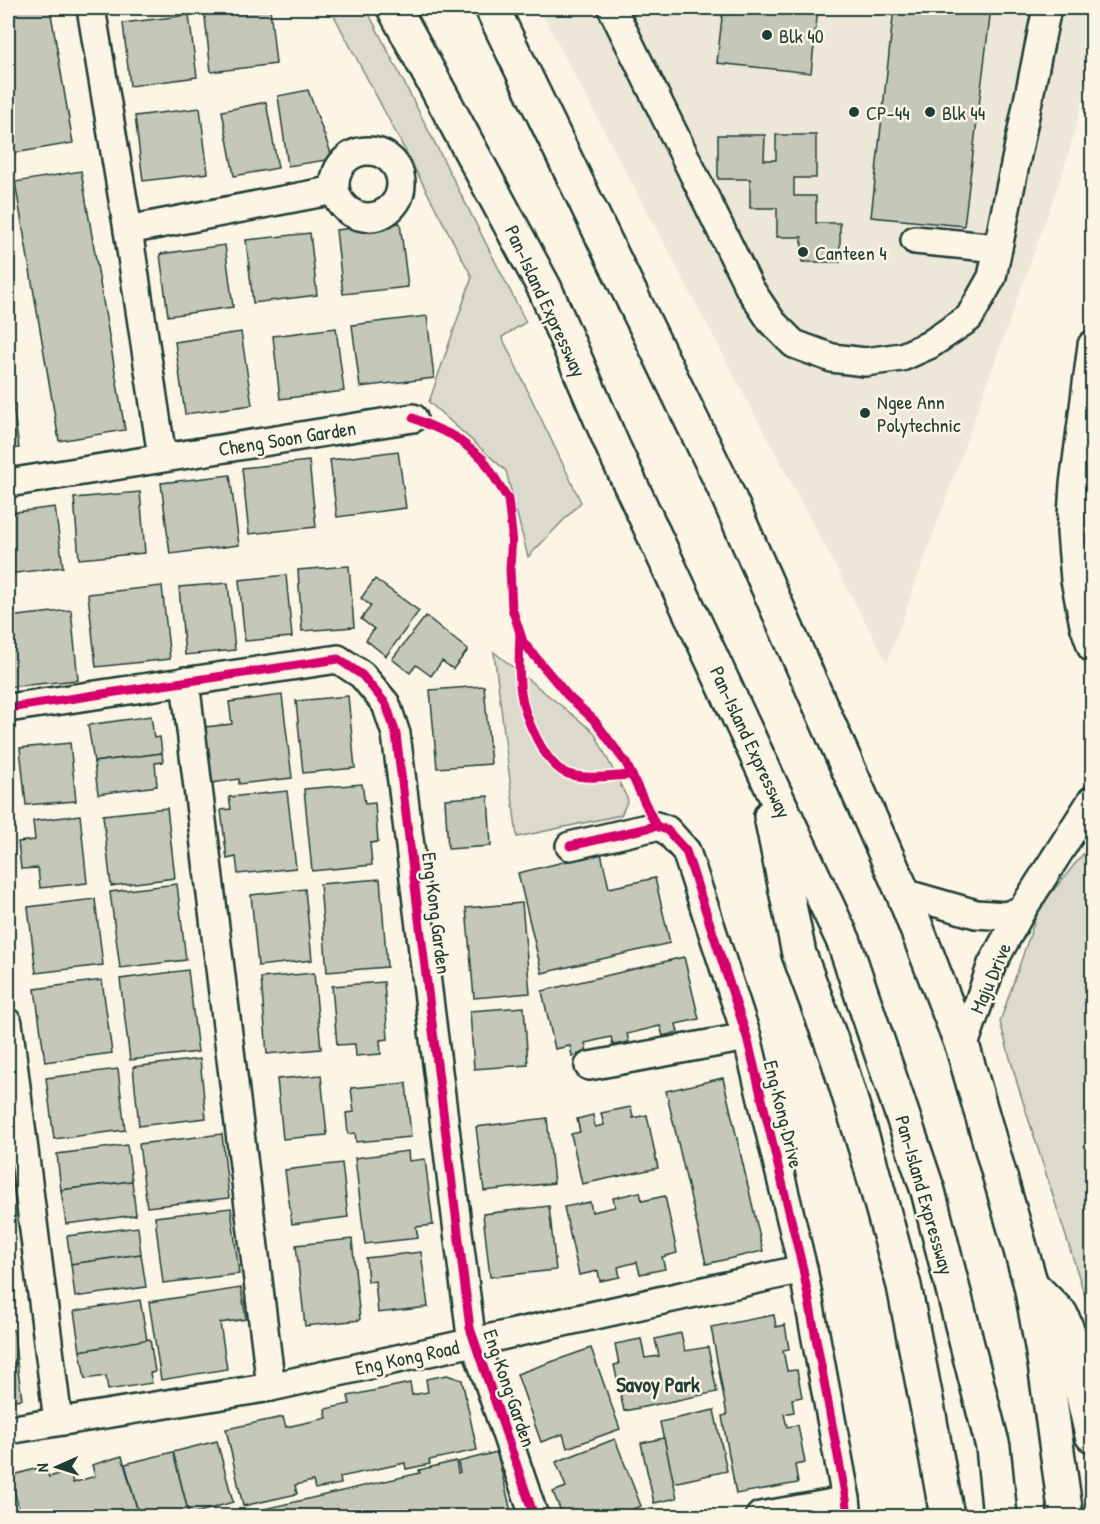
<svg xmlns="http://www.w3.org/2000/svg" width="1100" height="1524" font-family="'Patrick Hand',sans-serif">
<rect width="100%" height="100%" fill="#fcf5e5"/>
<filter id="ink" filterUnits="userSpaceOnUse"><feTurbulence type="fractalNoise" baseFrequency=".0167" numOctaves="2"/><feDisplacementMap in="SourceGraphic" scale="12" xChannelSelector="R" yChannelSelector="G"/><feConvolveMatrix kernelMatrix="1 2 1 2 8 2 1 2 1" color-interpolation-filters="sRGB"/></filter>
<g filter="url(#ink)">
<polygon fill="#ece7d8" points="539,8 1092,8 1092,65 1066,163 887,663"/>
<g fill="#dcdacc" stroke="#7e8c80" stroke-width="1.5">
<polygon points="330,8 366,8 526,322 502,337 581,502 528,557 506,471 429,402 472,277"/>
<polygon points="494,652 594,732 628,800 621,815 517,837"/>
<polygon points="1092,843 1092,1318 1018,1086 1000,1022 1039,908"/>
</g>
<g fill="#c5c7b9" stroke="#1f3d34" stroke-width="1.5">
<polygon points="8,8 50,8 73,143 8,154"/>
<polygon points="204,8 270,8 276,64 211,72"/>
<polygon points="723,8 818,8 811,73 717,63"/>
<polygon points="894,8 991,8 964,226 871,217"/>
<polygon points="189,15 197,77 130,86 123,23"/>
<polygon points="308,90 333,159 288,166 278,96"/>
<polygon points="266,102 278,168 234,176 222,111"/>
<polygon points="200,108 208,173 143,181 135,116"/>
<polygon points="718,135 765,135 764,160 776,160 776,135 816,135 816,178 794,178 794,196 816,196 816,223 840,223 840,262 802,262 802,237 777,237 777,208 750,208 750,179 718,179"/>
<polygon points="81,171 125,430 59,441 15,182"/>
<polygon points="400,223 408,287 343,294 336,230"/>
<polygon points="310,233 317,295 253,303 246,240"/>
<polygon points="225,245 233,307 168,316 160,254"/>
<polygon points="427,316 434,378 360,387 352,325"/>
<polygon points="336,328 344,391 280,399 273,336"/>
<polygon points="241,332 252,405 185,414 175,342"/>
<polygon points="8,370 19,448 8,450"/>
<polygon points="398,451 406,508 337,517 330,460"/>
<polygon points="309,461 316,527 249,534 242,468"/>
<polygon points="230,475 239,545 170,554 161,483"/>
<polygon points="140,492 145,553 79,559 74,498"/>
<polygon points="55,507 63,567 8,574 8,513"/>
<polygon points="349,566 354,627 302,631 298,570"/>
<polygon points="286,575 292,637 245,641 239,580"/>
<polygon points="375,579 419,611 386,656 366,640 374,629 361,619 371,606 361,598"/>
<polygon points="228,583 235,650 185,655 179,587"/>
<polygon points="162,586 170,659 96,667 88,594"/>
<polygon points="71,610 78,680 8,687 8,617"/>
<polygon points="426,616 468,650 453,669 442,661 431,676 416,665 410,673 392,659"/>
<polygon points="484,686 491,764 437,768 430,690"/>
<polygon points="282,695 292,778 239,784 239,779 212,783 205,727 232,724 229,702"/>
<polygon points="348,696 355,768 303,773 296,701"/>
<polygon points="151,716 154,738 160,737 162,753 94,762 88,725"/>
<polygon points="70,743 76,801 26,805 20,748"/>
<polygon points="162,753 163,762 155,763 157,786 98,794 94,762"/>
<polygon points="362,784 365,804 375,803 378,842 370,843 372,865 312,871 304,789"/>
<polygon points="287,791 296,868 238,874 236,857 227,859 221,810 231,809 229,797"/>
<polygon points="488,796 491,846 448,849 445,799"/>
<polygon points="167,808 175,878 111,886 103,815"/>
<polygon points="80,815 87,883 40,888 38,868 21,869 18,842 35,840 33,821"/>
<polygon points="601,853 609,888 655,878 670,943 542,973 518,873"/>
<polygon points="380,879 387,967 327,972 320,884"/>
<polygon points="177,884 186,960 120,968 110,892"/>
<polygon points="305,889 312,960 258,966 251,895"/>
<polygon points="95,899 103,965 36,973 28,907"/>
<polygon points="522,903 530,993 474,998 466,908"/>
<polygon points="684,957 699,1019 676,1024 678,1032 663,1036 660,1026 627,1034 629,1042 613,1045 611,1037 585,1043 587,1052 572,1056 570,1046 555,1049 542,991"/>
<polygon points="188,970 198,1052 130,1060 120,979"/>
<polygon points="314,973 321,1049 267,1054 261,978"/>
<polygon points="102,980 112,1053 45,1062 35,989"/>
<polygon points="384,982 388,1039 380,1040 381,1054 356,1056 355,1044 337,1045 332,986"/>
<polygon points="524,1007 528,1065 474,1069 470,1011"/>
<polygon points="200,1059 206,1118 139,1126 133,1067"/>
<polygon points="118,1069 125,1130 54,1139 46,1078"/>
<polygon points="321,1075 327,1135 283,1139 277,1079"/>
<polygon points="723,1078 763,1251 706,1264 666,1091"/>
<polygon points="406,1083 411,1137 356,1142 355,1133 348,1134 346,1113 354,1112 351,1088"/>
<polygon points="631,1107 633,1118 647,1115 658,1168 582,1184 571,1134 580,1132 577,1119 593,1115 595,1127 604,1125 601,1113"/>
<polygon points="547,1118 554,1183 484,1191 476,1127"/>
<polygon points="222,1134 229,1198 147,1207 139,1144"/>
<polygon points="127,1145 132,1181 61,1190 57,1154"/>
<polygon points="408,1151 409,1161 425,1159 433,1225 416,1227 418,1238 365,1244 355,1158"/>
<polygon points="342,1163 348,1217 292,1224 285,1170"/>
<polygon points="132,1181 136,1215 66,1224 61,1190"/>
<polygon points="640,1192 642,1201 665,1196 677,1253 662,1257 665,1269 640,1274 637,1262 618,1267 620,1277 600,1281 598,1271 579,1275 564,1207 590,1202 592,1212 615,1207 613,1198"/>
<polygon points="549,1206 556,1270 490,1277 483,1214"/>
<polygon points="231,1208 239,1274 163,1283 155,1217"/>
<polygon points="138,1227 141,1254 71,1264 67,1236"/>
<polygon points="352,1239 360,1320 305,1326 296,1245"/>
<polygon points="421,1252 428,1307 378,1313 375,1281 368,1282 366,1258"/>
<polygon points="141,1254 146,1287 75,1297 71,1264"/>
<polygon points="241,1288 246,1319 220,1323 227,1369 161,1380 149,1302"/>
<polygon points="140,1300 147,1340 80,1351 74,1311"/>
<polygon points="774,1315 776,1327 785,1325 789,1349 783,1350 787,1371 797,1370 802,1397 792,1399 794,1412 784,1414 787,1427 798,1425 805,1463 795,1465 798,1483 736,1494 722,1416 727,1415 711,1327"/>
<polygon points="8,1330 14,1330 17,1363 8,1364"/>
<polygon points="681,1333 685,1351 708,1347 717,1392 624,1411 614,1365 619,1364 615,1344 641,1339 645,1358 659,1356 655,1339"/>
<polygon points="150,1339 155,1372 150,1373 152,1383 108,1390 106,1376 85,1379 80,1351"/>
<polygon points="591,1348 620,1429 567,1448 563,1434 541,1442 517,1374"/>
<polygon points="17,1363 22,1399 8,1401 8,1364"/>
<polygon points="447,1375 462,1380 477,1450 429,1460 430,1464 406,1469 405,1463 340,1477 341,1484 315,1489 313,1481 295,1485 297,1494 243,1506 226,1429 283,1417 286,1427 327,1418 325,1409 350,1404 348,1396 410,1383 412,1395 428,1392 426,1379"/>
<polygon points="714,1410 727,1471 673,1483 660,1422"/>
<polygon points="664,1438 677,1498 654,1503 641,1443"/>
<polygon points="615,1439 641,1506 614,1516 579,1516 577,1510 563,1516 553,1492 566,1487 556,1462"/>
<polygon points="217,1441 233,1502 189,1515 173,1452"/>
<polygon points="173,1452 189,1515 182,1516 139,1516 125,1464"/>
<polygon points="497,1452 512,1516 247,1516 247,1513 420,1473 419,1470 456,1461 458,1473 460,1472 458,1462"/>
<polygon points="122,1456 139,1516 21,1516 10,1476 45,1466 49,1477 70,1471 73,1483 95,1476 92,1465"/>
</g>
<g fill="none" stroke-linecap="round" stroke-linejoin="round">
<defs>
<g id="minor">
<polyline points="91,8 128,230 162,457"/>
<polyline points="612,8 750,289 772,322 794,344 832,358 865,362 902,357 929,345 969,318 992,277 1047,8"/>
<circle cx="368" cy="184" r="33"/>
<polyline points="128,230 335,190"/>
<polyline points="915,240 998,248"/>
<polyline points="1092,345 1074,484 1071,532 1075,580 1084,625 1092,648"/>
<polyline points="8,483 413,418"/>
<polyline points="185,681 271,1387"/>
<polyline points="8,708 338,659 362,675 386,704 396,734 470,1328 534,1516"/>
<polyline points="570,846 656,826 667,830 686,851 747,1037 803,1269 846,1499 848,1516"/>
<polyline points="903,893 976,914 1006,916 1022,910"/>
<polyline points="8,1023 58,1421"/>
<polyline points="963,1048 992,964 1022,910 1092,800"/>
<polyline points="589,1066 747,1037"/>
<polyline points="8,1430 271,1387 803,1269"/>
<polyline points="760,1516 828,1504 846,1499"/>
</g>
<g id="highway">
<polyline points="394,8 545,289 613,447 844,942 928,1191 993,1447 1000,1516"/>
<polyline points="492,8 724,487 903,893 963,1048 1031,1285 1045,1364 1066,1516"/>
<polyline points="771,816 799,954 838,1059 870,1163 904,1286 928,1410 947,1516"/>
<polyline points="1031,1285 1061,1315 1069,1335 1092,1435"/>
</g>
</defs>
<use href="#minor" stroke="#1f3d34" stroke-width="32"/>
<use href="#highway" stroke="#1f3d34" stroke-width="38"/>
<use href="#minor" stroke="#fcf5e5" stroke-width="27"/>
<use href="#highway" stroke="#fcf5e5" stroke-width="33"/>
<defs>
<g id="cycleway">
<polyline points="413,418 454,436 483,459 508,499 512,534 510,569 512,608 523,642 568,696 594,720 626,763 656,826"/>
<path d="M520,633c-1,20 -2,40 1,60 3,23 24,73 47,81 18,6 45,2 64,1"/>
<polyline points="8,708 338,659 362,675 386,704 396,734 470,1328 534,1516"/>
<polyline points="570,846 656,826 667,830 686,851 747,1037 803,1269 846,1499 848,1516"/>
</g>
</defs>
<use href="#cycleway" stroke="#fcf5e5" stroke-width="13"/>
<use href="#cycleway" stroke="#d6006c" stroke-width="9"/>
</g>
</g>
<g fill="#1f3d34" stroke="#fcf5e5" stroke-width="2">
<circle cx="767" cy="35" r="6"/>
<circle cx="854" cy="112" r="6"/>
<circle cx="930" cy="112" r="6"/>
<circle cx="803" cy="252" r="6"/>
<circle cx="865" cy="413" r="6"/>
</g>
<g text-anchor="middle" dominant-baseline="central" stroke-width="5" stroke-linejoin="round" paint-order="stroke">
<g font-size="20" fill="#1f3d34" stroke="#fcf5e5" text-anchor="start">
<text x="779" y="35">Blk 40</text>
<text x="866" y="112">CP-44</text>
<text x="942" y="112">Blk 44</text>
<text x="815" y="252">Canteen 4</text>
<text x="877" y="401">Ngee Ann<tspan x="877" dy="23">Polytechnic</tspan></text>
</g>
<g font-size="20" fill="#1f3d34" stroke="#fcf5e5">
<text transform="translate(546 301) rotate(65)">Pan-Island Expressway</text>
<text transform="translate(287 438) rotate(-9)">Cheng Soon Garden</text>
<text transform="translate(751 742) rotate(65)">Pan-Island Expressway</text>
<text transform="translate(437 913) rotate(83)">Eng Kong Garden</text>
<text transform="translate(990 978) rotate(-67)">Maju Drive</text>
<text transform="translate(784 1114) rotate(76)">Eng Kong Drive</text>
<text transform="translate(925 1195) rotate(74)">Pan-Island Expressway</text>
<text transform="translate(407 1357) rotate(-12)">Eng Kong Road</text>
<text transform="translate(510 1388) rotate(71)">Eng Kong Garden</text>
</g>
<g font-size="21" font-weight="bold" fill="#1f3d34" stroke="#fcf5e5">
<text x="658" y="1384">Savoy Park</text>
</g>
</g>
<rect width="1100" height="1524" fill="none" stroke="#fcf5e5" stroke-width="30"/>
<rect x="15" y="15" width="1070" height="1494" fill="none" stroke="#1f3d34" stroke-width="2" filter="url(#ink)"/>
<g transform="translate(57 1467) rotate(267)" stroke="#fcf5e5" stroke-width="4.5" paint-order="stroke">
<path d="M0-4.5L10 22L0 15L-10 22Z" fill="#1f3d34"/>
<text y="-9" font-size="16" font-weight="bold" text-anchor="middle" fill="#1f3d34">N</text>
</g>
</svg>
